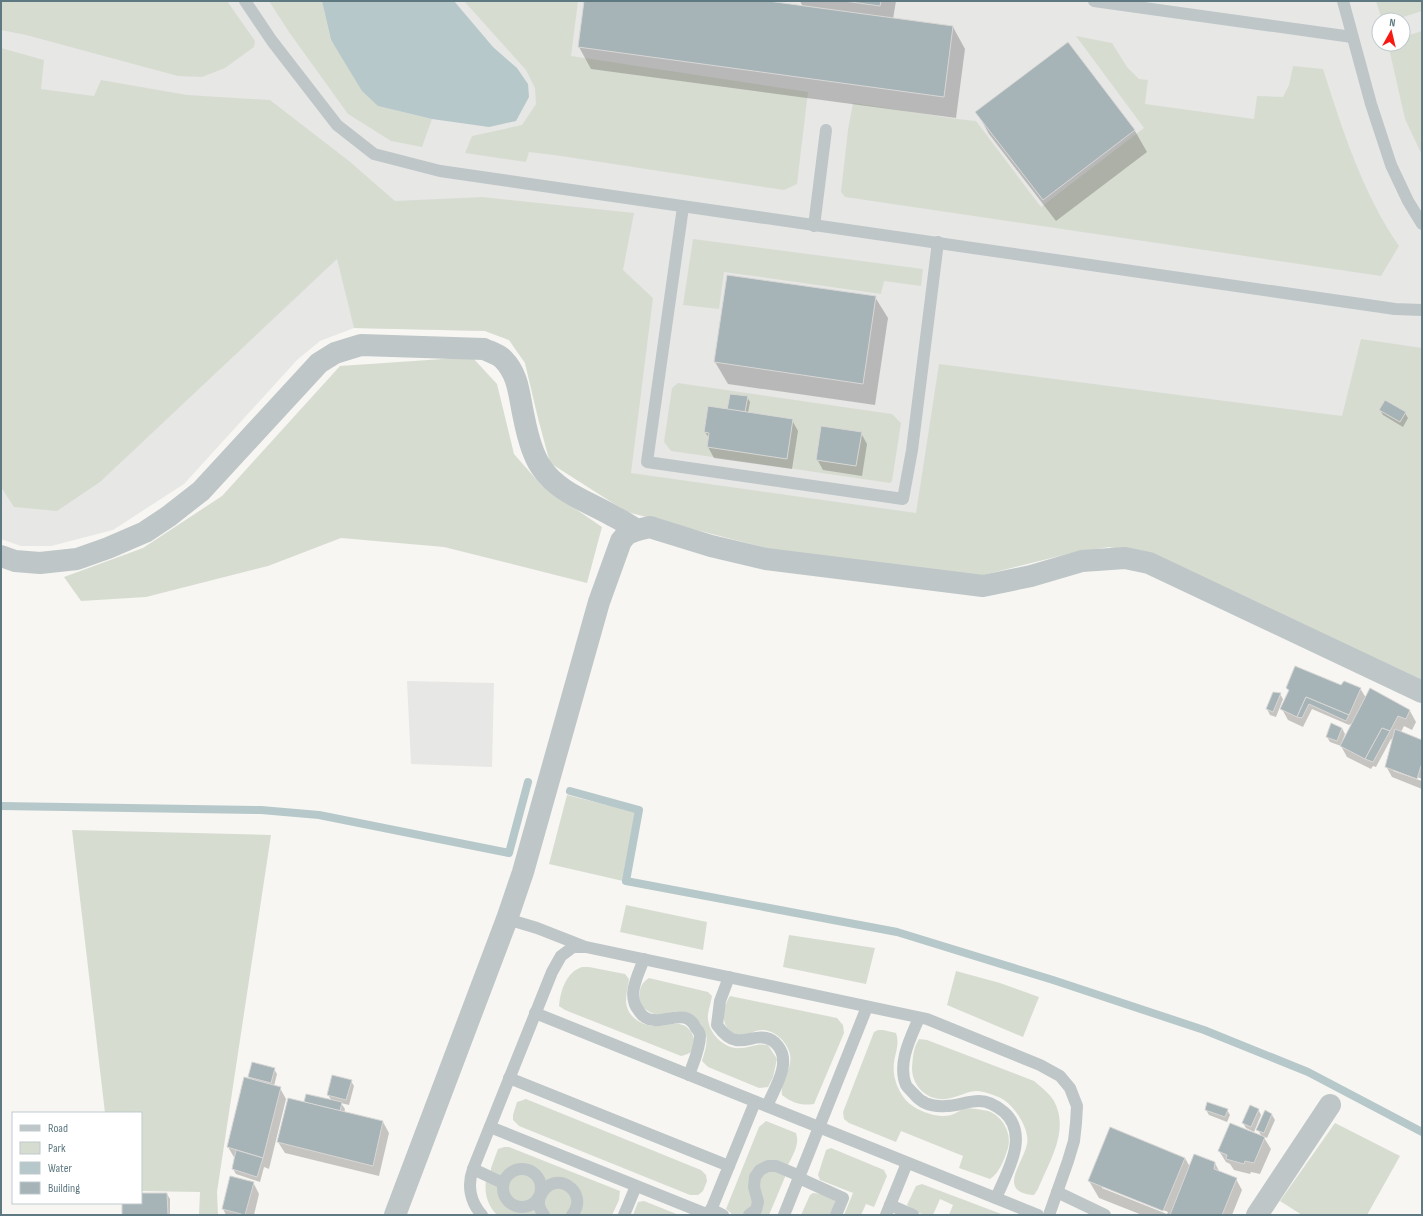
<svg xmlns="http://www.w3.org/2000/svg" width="1423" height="1216" font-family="'Sofia Sans Condensed',sans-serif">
<rect width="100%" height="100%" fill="#f7f6f2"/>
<g fill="#e7e7e6" fill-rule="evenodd">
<path d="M1,1h1421v679l-276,-127 -37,-6 -34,5 -96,24 -209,-27 -231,-127 -14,-59 -16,-23 -24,-9 -131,-3 -34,13 -23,19 -113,124 -71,46 -62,16h-30l-20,-7zM1379,20h24v24h-24z"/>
<polygon points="407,681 494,683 492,767 411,764"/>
</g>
<g fill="#d7dcd1">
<polygon points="1,1 227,1 255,41 254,47 225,68 202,77 178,76 26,35 1,30"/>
<polygon points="269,1 322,1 331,41 378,106 432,119 422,147 391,141 348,114 289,32"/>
<polygon points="464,1 578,1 571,56 808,92 797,184 784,190 561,156 529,152 526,162 465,153 472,136 522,125 536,104 535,88 526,70"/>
<polygon points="1376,1 1422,1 1422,11 1394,20 1382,20"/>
<polygon points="1422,31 1422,155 1405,119 1388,44 1403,44 1403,37"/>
<path d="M1076,36l36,7 15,24 12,12 9,1 -3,24 109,15 3,-23 26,1 6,-12 4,-19 30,3c20,62 39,123 76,177l-18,30 -536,-79 -4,-5 7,-62 5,-27 104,16 19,2 65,86 103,-79z"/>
<polygon points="1,48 44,60 41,89 94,96 101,80 187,95 270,100 349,161 395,201 482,197 634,213 623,270 653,298 631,473 916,513 939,364 1342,416 1361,339 1422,348 1422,680 1146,553 1109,547 1075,552 979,576 770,549 627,512 550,463 539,422 525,363 509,340 485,331 354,328 337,259 100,482 57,511 14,507 1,487"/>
<polygon points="693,239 923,269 921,286 884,281 881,294 724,272 719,309 683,305"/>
<polygon points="472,357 497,384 514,454 542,486 602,527 587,583 444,547 341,538 268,566 146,597 81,601 64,577 143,548 222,496 340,366"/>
<polygon points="678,383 892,414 901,423 892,481 890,483 671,451 664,442 672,388"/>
<polygon points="567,795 635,812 623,881 549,864"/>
<polygon points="72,830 271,835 217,1192 218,1215 199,1215 200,1192 141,1191 141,1113 105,1113"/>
<polygon points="626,905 707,922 703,950 620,932"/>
<polygon points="789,935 875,948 866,984 783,967"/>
<path d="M582,967h7l36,7 4,5c-1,7 -3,15 -3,22 1,17 17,26 33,25 8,-1 16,-4 24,-1 9,3 15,18 9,26 -3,3 -7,4 -11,5l-116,-46 -6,-4c1,-12 5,-26 14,-34 2,-2 6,-4 9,-5z"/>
<polygon points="956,971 1000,983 1039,997 1023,1037 947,1005"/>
<path d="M649,978l59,14 4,4c-1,6 -3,12 -4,18 -2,17 16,36 33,34 11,-1 16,-5 27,-3l9,14 -4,18 -5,10 -9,1 -51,-21 -6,-6c6,-19 9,-31 -9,-44 -2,-2 -5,-4 -7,-5 -10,-3 -22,3 -31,2 -6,-1 -12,-7 -16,-10 1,-12 -1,-19 10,-26z"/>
<path d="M730,996l107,22 6,7 1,8 -30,71c-12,2 -22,-1 -32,-9 -3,-17 17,-30 4,-50 -4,-7 -13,-14 -22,-15 -9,-1 -14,5 -20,5 -24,0 -24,-24 -14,-39z"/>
<path d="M878,1030h5l13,3c4,11 -1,20 -2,30 -2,14 5,32 16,41 9,7 20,11 31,12 14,1 16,-6 26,-8 3,0 7,1 9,1 4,1 9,1 12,2 15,5 24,23 20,37 -4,12 -8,24 -18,31l-31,-11 4,-12 -62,-25 -5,11 -47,-19 -5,-4 -1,-7 31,-80z"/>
<path d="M919,1039l8,1 107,41c7,6 15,12 20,20 16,29 -5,61 -16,88l-4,6c-38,-3 -11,-31 -7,-51 3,-14 -11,-36 -23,-44 -6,-4 -18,-8 -26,-9 -12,0 -21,7 -32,8 -19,2 -34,-13 -34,-31 1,-11 1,-20 7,-29z"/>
<polygon points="526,1099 701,1170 706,1175 707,1181 703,1191 698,1195 690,1195 519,1126 513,1120 513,1115 517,1102"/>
<path d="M766,1121l30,12c4,11 -3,22 -8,32l-23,-2 -11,42 -9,9 -12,1 -7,-6 33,-82z"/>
<polygon points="1335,1123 1400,1156 1367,1215 1302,1215 1280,1201"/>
<path d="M504,1147h5l111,44 -1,9 -7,15h-33l1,-21 -36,-12c-3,-16 -21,-23 -36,-14 -2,2 -4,6 -6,8l-11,-5v-3l7,-19z"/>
<polygon points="831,1148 884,1170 887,1176 874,1207 866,1204 861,1215 844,1215 853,1193 820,1180 818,1175 826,1150"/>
<polygon points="765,1170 785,1174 785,1177 769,1215 757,1215 757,1185"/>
<circle cx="523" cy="1189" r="16"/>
<path d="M486,1181l14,4c0,21 11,27 30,26l4,-4 4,8h-41c-9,-9 -13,-21 -11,-34z"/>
<path d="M922,1184l82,31h-55l4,-10 -13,-6 -7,16c-10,0 -19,-2 -26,-10l9,-19z"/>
<polygon points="563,1187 574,1199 568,1215 548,1215 542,1198 548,1190"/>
<polygon points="813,1193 821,1194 834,1200 835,1202 830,1215 801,1215 810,1195"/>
<polygon points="644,1201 679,1215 633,1215 638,1202"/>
</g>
<polygon fill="#b6c8ca" points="322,1 454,1 493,47 517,68 528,84 529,97 516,121 489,127 432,119 378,106 362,91 331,40"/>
<g fill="#0003" fill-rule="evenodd">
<polygon points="585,1 761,1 803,7 800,1 896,1 893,19 953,27 965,49 956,118 591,69 579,47"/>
<polygon points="1068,44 1135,131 1147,152 1056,221 989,134 977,112"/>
<polygon points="875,297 888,318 875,405 728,384 715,362"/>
<polygon points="747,397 750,402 748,413 792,420 798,431 792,469 714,458 708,447 709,438 705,432 728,410"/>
<polygon points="1380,410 1405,413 1408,418 1403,427 1383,415"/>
<polygon points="861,433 867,444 862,476 823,470 817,459"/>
<polygon points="1341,686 1360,688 1366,698 1371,689 1410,711 1416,722 1412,730 1404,726 1401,732 1422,741 1422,779 1393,768 1393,771 1422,781 1422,780 1422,789 1392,777 1386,766 1393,740 1391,739 1376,767 1373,766 1371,769 1347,757 1341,746 1330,742 1327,737 1342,728 1345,734 1342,742 1343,742 1352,725 1350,724 1349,725 1312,709 1303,727 1288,720 1282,709 1289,692 1287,688"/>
<polygon points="1280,694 1283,699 1276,717 1270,715 1267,709"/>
<polygon points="274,1069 277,1074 274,1086 280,1088 286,1099 269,1169 264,1167 260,1182 236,1174 233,1169 235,1159 228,1147 251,1080 249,1076"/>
<polygon points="351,1081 354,1086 349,1105 341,1103 345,1109 344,1113 383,1122 389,1133 379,1176 285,1153 278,1142 305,1103 332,1101 328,1095"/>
<polygon points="1258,1109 1261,1115 1254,1132 1246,1128 1243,1123"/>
<polygon points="1206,1110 1227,1110 1230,1115 1227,1122 1209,1115"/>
<polygon points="1272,1115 1275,1120 1267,1138 1263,1136 1271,1149 1260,1174 1251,1172 1250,1174 1234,1170 1230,1164 1226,1162 1219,1151 1262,1137 1258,1130"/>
<path d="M1185,1158l5,9 25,-4 5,10 16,6 6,11 -10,25h-90l-43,-17 -10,-17zM1102,1186l66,26 -1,2 -65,-26z"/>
<polygon points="253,1182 259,1194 254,1215 226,1215 223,1209"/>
<polygon points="141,1194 167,1194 170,1199 170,1215 123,1215 123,1203 141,1203"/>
</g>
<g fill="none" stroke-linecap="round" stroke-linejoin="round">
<g stroke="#b6c8ca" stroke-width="8">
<polyline points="570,791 639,810 626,881 897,932 1053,980 1204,1030 1308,1072 1422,1132"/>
<polyline points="1,806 261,810 319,815 509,853 528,782"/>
</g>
</g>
<g fill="#a6b3b7" stroke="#d8d7d5">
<polygon points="584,1 768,1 953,26 944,97 578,47"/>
<polygon points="844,1 881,1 880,6"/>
<polygon points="1068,42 1135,130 1043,200 975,112"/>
<polygon points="727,275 876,296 863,384 714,362"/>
<polygon points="730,394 748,396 745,412 727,410"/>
<polygon points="1385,400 1406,412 1400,422 1379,410"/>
<polygon points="708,406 793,419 787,459 707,447 709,433 704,432"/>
<polygon points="821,426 862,432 856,466 816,460"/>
<polygon points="1295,666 1341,685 1344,681 1361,688 1349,715 1306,697 1297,717 1280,709 1289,690 1286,688"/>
<polygon points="1370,688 1410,710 1406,719 1398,716 1390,731 1382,728 1365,759 1340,746"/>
<polygon points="1273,692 1281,693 1273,712 1266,709"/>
<polygon points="1306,697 1349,715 1346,721 1309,704 1302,718 1297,717"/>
<polygon points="1331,723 1342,728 1337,741 1326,737"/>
<polygon points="1382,728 1390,731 1373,762 1365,759"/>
<polygon points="1395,729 1422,740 1422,763 1417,779 1385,767"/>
<polygon points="252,1062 275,1068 271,1083 248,1077"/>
<polygon points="332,1075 352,1080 346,1100 327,1095"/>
<polygon points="244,1077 281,1087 263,1158 227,1147"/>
<polygon points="306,1094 342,1102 340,1111 304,1102"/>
<polygon points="288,1098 383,1121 373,1166 277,1142"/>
<polygon points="1207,1102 1228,1109 1225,1117 1205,1110"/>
<polygon points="1250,1105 1259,1109 1251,1127 1242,1123"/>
<polygon points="1265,1110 1272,1114 1264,1133 1256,1130"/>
<polygon points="1230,1123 1265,1137 1254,1163 1245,1161 1244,1164 1226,1159 1227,1155 1218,1151"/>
<polygon points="1110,1127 1185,1158 1163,1211 1088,1181"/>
<polygon points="236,1150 263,1158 257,1177 232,1169"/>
<polygon points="1194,1154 1215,1162 1214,1169 1237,1178 1222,1215 1170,1215"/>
<polygon points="230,1176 254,1182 245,1215 222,1209"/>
<polygon points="141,1193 167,1193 168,1215 122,1215 122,1203 141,1203"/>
</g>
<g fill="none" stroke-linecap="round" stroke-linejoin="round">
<g stroke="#bec6c8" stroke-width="12">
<polyline points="245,1 272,41 337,125 374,154 440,171 1395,309 1422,310"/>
<polyline points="1094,1 1352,37"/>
<polyline points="1343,1 1371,104 1391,165 1408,201 1422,224"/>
<polyline points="683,207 647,462 903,499 912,450 938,242"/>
<polyline points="814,226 826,130"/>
<polyline points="507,919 537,928 583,946"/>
<path d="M644,959c-6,16 -18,37 -5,52 3,5 9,9 15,9 14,2 32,-12 42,8 2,2 4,5 4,8 0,13 -7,27 -11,39"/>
<path d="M729,977l-9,24 -3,24c5,7 11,14 19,15 11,2 19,-5 30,-2 6,1 9,4 12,8 14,17 -4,43 -11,60"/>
<polyline points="535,1013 1038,1215"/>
<path d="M919,1018c-8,19 -22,45 -13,67 2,3 5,6 8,9 8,10 20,13 32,12 11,0 21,-5 33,-5 10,0 18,5 25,11 26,23 3,60 -8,86"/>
<polyline points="509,1078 729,1166"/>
<polyline points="490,1127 709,1215"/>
<circle cx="522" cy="1188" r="19"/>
<polyline points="473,1169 503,1183"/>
<polyline points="799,1178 843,1198 836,1215"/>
<polyline points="1057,1192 1105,1215"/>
<polyline points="890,1205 913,1215"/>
<polyline points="711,1209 723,1215"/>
<path d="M482,1215c-12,-13 -15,-30 -9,-46l79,-197 9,-16 12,-9h13l341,72 113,46 20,11 10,12 7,18 -1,17 -2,18 -6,20 -19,54"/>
<path d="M544,1215c-4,-5 -7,-11 -4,-18 13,-31 51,-5 32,18"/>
<polyline points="624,1215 636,1186"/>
<polyline points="709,1215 755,1102"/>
<polyline points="749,1215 756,1210 758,1202 754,1187 755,1177 760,1170 768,1166 776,1166 800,1176"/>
<polyline points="784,1215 867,1007"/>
<polyline points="886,1215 907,1163"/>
</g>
<g stroke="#bec6c8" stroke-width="22">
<path d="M1,556l14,5 25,2 37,-4 31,-11 37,-16 24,-16 32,-25 118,-128 16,-10 26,-8 123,4c6,3 14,5 19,10 16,16 16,37 21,59 3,15 8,36 17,49 16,25 48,35 72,49 8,4 16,9 24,14l13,-3 6,2 55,17 55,13 217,27 48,-10 51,-15 43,-3 24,5 273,129"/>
<polyline points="1257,1215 1330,1105"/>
</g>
<polyline stroke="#bec6c8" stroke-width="22" points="395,1215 507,919 523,872 599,602 621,541 627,534 637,530"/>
</g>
<rect width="1423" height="1216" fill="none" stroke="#5e7981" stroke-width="4"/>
<rect x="12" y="1112" width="130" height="92" fill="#ffffff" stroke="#bfc9cd"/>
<rect x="20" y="1125" width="20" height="6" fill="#bec6c8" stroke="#bfc9cd"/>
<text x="48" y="1132" font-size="12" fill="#5e7981">Road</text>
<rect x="20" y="1142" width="20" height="12" fill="#d7dcd1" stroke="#bfc9cd"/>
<text x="48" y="1152" font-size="12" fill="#5e7981">Park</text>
<rect x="20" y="1162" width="20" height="12" fill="#b6c8ca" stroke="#bfc9cd"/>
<text x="48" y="1172" font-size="12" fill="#5e7981">Water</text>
<rect x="20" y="1182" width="20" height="12" fill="#a6b3b7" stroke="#bfc9cd"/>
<text x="48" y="1192" font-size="12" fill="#5e7981">Building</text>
<g transform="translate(1391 32) rotate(8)"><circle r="19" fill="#ffffff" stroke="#bfc9cd"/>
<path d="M0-3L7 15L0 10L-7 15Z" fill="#f61a13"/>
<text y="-6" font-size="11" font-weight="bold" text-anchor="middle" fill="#5e7981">N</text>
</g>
</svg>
